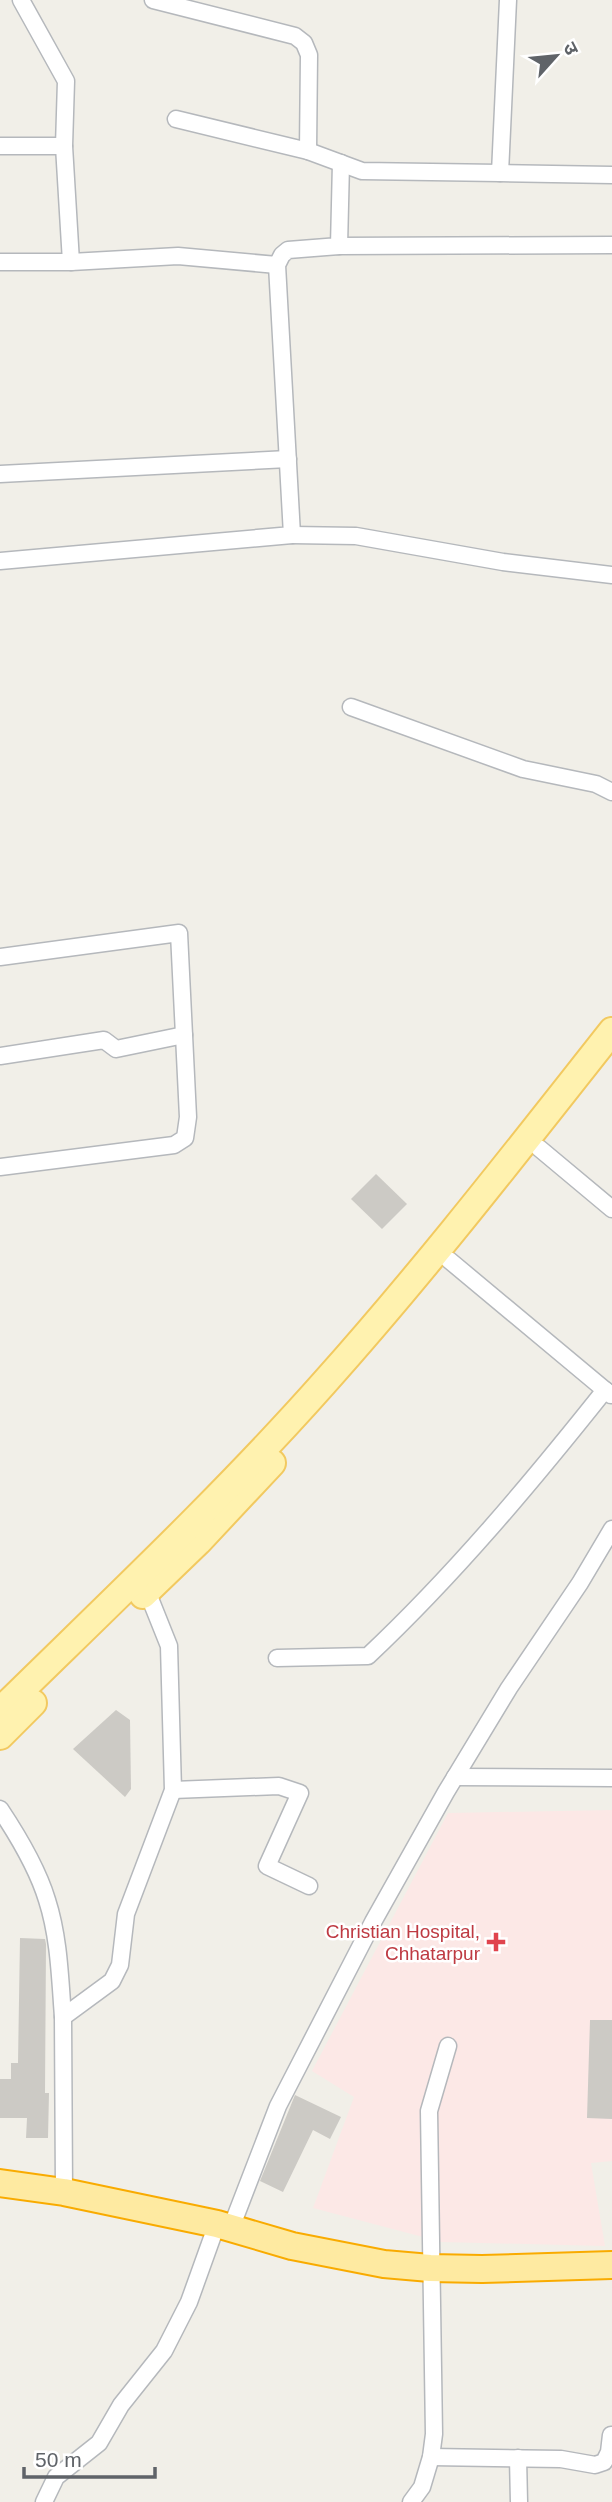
<svg xmlns="http://www.w3.org/2000/svg" width="612" height="2502" font-family="Arial,'Noto Sans Devanagari',sans-serif">
<rect width="100%" height="100%" fill="#f1efe8"/>
<polygon fill="#fce8e6" points="612,1810 612,2161 591,2163 605,2246 442,2242 313,2208 354,2097 312,2071 448,1813"/>
<g fill="#cccac5">
<polygon points="376,1174 407,1204 382,1229 351,1199"/>
<polygon points="116,1710 130,1720 131,1789 125,1797 73,1749"/>
<polygon points="20,1938 45,1939 46,1944 45,2093 49,2093 48,2138 26,2138 27,2118 0,2118 0,2079 11,2079 11,2063 18,2063"/>
<polygon points="590,2020 612,2020 612,2119 587,2118"/>
<polygon points="295,2095 341,2117 330,2139 313,2130 283,2192 260,2181"/>
</g>
<g fill="none" stroke-linecap="round" stroke-linejoin="round">
<defs>
<g id="minor">
<polyline points="153,0 295,36 304,43 309,55 308,151 176,119"/>
<polyline points="0,146 64,146"/>
<polyline points="308,151 362,171 500,173 508,0"/>
<polyline points="500,173 612,175"/>
<polyline points="339,246 612,245"/>
<polyline points="0,262 71,262 64,146 66,81 21,0"/>
<polyline points="71,262 178,256 277,265"/>
<polyline points="0,474 288,459"/>
<polyline points="292,535 356,536 503,562 612,575"/>
<polyline points="0,561 292,535 277,265 282,255 288,250 339,246 341,163"/>
<polyline points="351,707 523,769 596,784 612,792"/>
<polyline points="0,957 179,933 188,1117 185,1138 174,1145 0,1167"/>
<polyline points="0,1056 104,1040 116,1049 184,1035"/>
<polyline points="539,1148 612,1209"/>
<polyline points="449,1260 611,1395"/>
<path d="M277,1658l91,-2c86,-81 163,-173 237,-266"/>
<polyline points="455,1777 612,1778"/>
<polyline points="173,1790 279,1786 300,1793 267,1866 309,1886"/>
<path d="M0,1809c18,27 37,58 47,91 12,37 13,78 16,117"/>
<polyline points="64,2192 63,2017 112,1981 120,1965 126,1914 173,1790 169,1646 147,1591"/>
<polyline points="231,2228 278,2106 373,1922 446,1792 509,1688 580,1583 612,1529"/>
<polyline points="431,2457 561,2459 595,2465 604,2462 609,2452 611,2435"/>
<polyline points="518,2458 519,2502"/>
<polyline points="44,2502 56,2477 99,2443 121,2405 164,2351 189,2302 217,2224"/>
<polyline points="411,2502 422,2487 431,2457 434,2434 429,2111 448,2046"/>
</g>
<g id="primary">
<polyline points="143,1595 198,1542 272,1463"/>
<path d="M0,1711c109,-107 222,-213 324,-328 101,-113 194,-233 288,-352"/>
<polyline points="0,1736 33,1703"/>
</g>
<polyline id="trunk" points="0,2183 64,2192 217,2224 292,2246 384,2264 430,2268 482,2269 612,2265"/>
</defs>
<use href="#minor" stroke="#b5b8bc" stroke-width="19"/>
<use href="#primary" stroke="#f2c960" stroke-width="30"/>
<use href="#trunk" stroke="#f9ab00" stroke-width="30"/>
<use href="#minor" stroke="#fff" stroke-width="16"/>
<use href="#primary" stroke="#fff2af" stroke-width="26"/>
<use href="#trunk" stroke="#feeaa1" stroke-width="26"/>
</g>
<path fill="#e0444e" stroke="#fff" stroke-width="2.5" d="M492.5 1931.5h7v7h7v7h-7v7h-7v-7h-7v-7h7z"/>
<g text-anchor="middle" dominant-baseline="central" stroke-width="5" stroke-linejoin="round" paint-order="stroke">
<g font-size="19" fill="#be3a42" stroke="#fff" text-anchor="end">
<text x="480" y="1931">Christian Hospital,<tspan x="480" dy="22">Chhatarpur</tspan></text>
</g>
</g>
<g transform="translate(556 56) rotate(63)" stroke="#ffffff" stroke-width="5" paint-order="stroke">
<path d="M0-5L12 26L0 18L-12 26Z" fill="#5f6368"/>
<text y="-10" font-size="19" font-weight="bold" text-anchor="middle" fill="#5f6368">उ</text>
</g>
<path d="M24 2467v10h131v-10" fill="none" stroke="#5f6368" stroke-width="3.5"/>
<text x="35" y="2467" font-size="21" fill="#5f6368" stroke="#ffffff" stroke-width="5" paint-order="stroke">50 m</text>
</svg>
